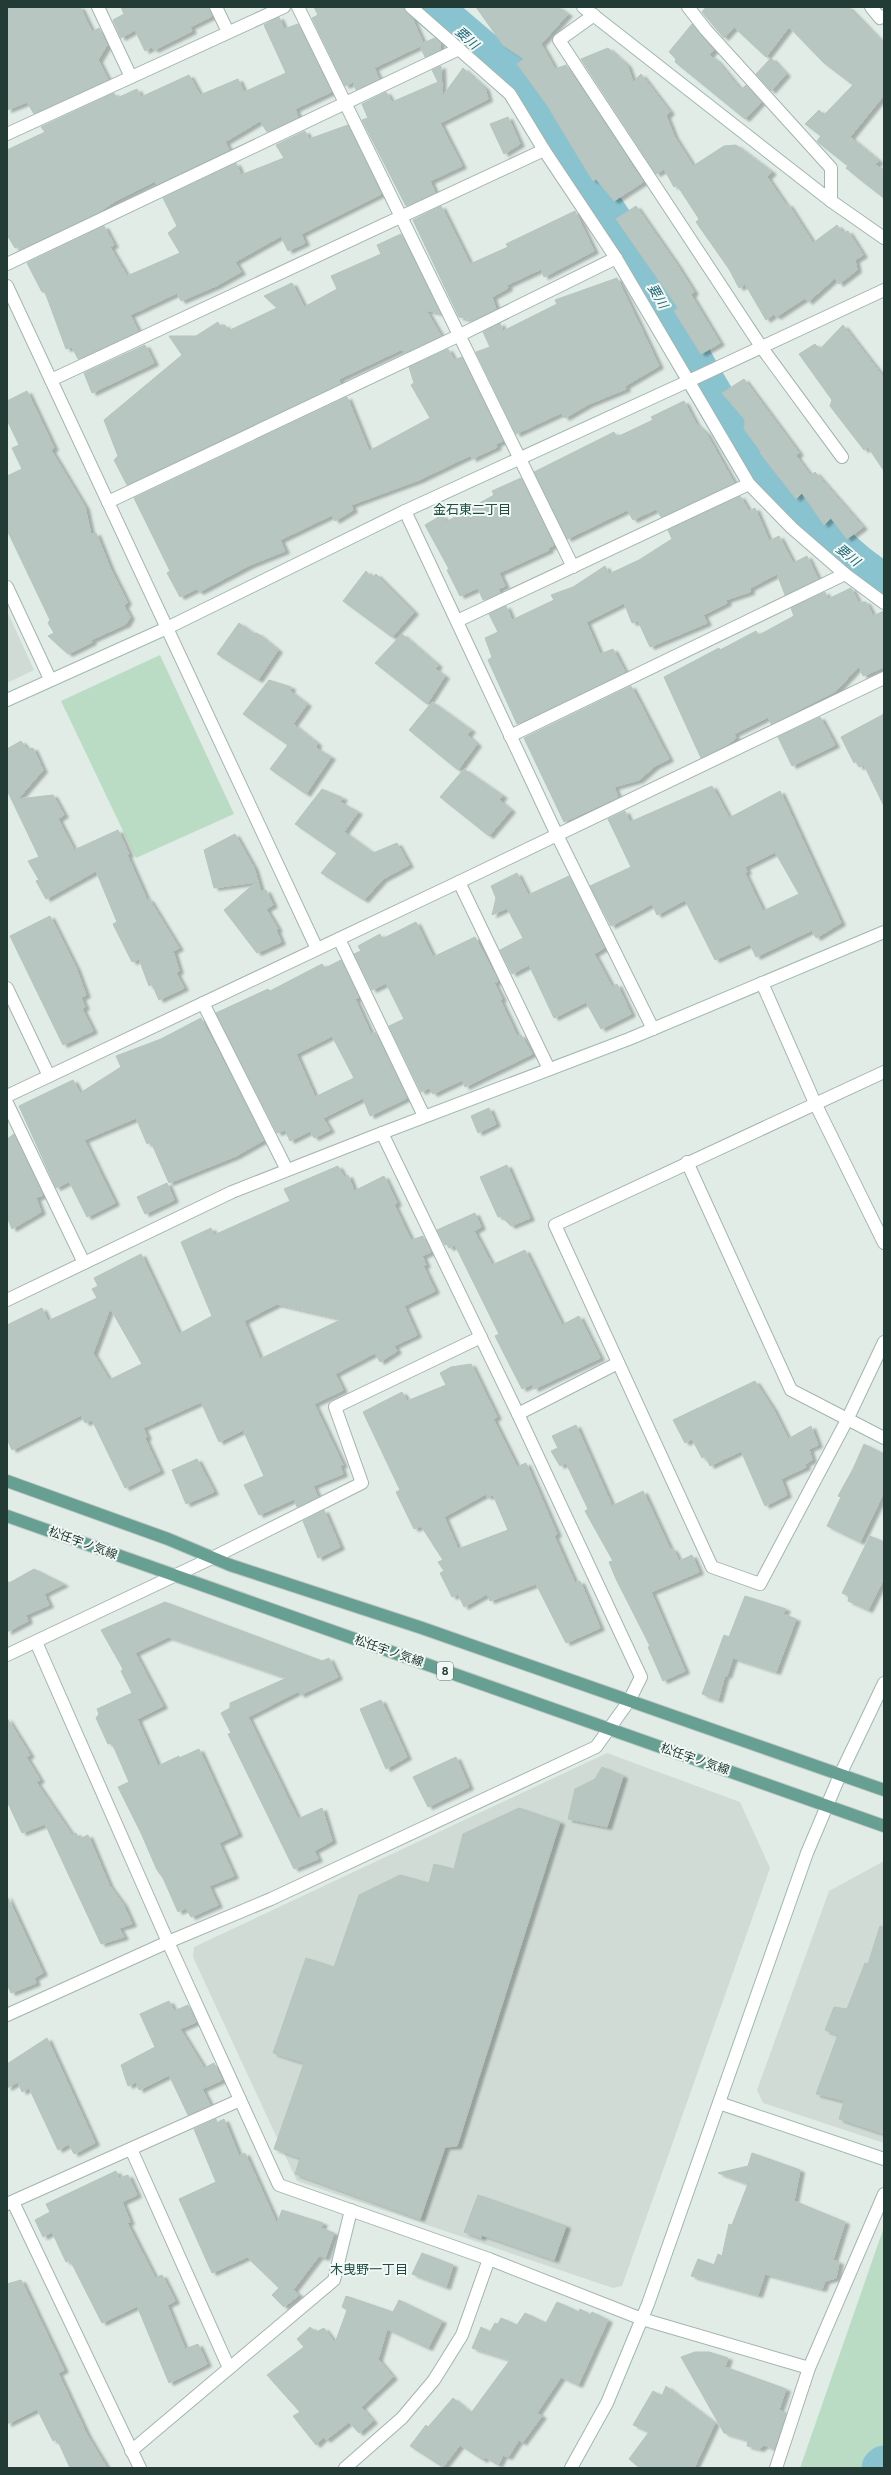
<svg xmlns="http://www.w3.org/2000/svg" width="891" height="2475" font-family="Figtree,'Noto Sans JP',sans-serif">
<defs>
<filter id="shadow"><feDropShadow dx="4.5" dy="2.5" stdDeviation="1" flood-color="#0004"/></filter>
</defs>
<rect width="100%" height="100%" fill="#e1ece7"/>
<g fill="#d0dbd6">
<polygon points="7,611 34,670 7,683"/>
<polygon points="607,1753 740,1802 770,1868 622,2286 613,2288 297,2181 193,1957 194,1947"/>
<polygon points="884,1861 884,2143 763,2103 757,2090 829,1891"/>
</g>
<g fill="#bbdcc4">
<polygon points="160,655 234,814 136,858 61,701"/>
<polygon points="884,2227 884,2450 861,2468 800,2468"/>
</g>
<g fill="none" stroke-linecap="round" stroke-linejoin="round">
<g stroke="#8ac3d0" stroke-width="41">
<polyline points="431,7 521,84 631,250 701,376 756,469 774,490 815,528 856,564 884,585"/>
<polyline points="882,2468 884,2466"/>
</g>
</g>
<g fill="#b7c6c0" stroke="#b4c5be" fill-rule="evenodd" filter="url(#shadow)">
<polygon points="7,7 80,7 92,32 99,28 107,45 98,60 108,80 34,114 27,102 7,110"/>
<polygon points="121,7 209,7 212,16 190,27 192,31 154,50 152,47 145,51 135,30 121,38 113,20 124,14"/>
<polygon points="314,7 404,7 412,18 423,43 435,38 440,42 440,50 425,57 420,46 374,68 379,79 356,90 353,82 345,86 312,18 318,15"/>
<polygon points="476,7 558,7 568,14 541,44 555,69 566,65 643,182 614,201 596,179 593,181 547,105 517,64 524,59 503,45"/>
<polygon points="706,7 848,7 884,44 884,95 850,137 879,161 875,165 884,170 884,198 862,181 846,168 848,166 819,143 817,141 821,136 805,124 819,110 824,115 853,85 824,63 789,27 766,57 734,27 724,38 702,12"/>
<polygon points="279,17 284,29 298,24 331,92 295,109 298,117 267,132 260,121 225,142 229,150 157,185 155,181 115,201 98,213 20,250 18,246 15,248 7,235 7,150 45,132 41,127 114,93 117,98 137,89 141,97 189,75 200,95 238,79 244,92 286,73 264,25"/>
<polygon points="692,24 714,50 709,55 717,61 741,90 746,85 761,102 745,119 675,62 676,59 669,52"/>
<polygon points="608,48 627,65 633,82 641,74 670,112 666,116 674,136 693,166 724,146 736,145 772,172 767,177 786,205 788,204 813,243 837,225 843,233 848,231 863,255 855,260 857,270 839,284 835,278 808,302 805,298 776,317 774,314 766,320 745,284 739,288 729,269 696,222 699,219 677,185 674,187 664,169 656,174 581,59"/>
<polygon points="771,58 786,74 771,91 756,74"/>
<polygon points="441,66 442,97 463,68 485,88 488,99 440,123 462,166 430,181 435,193 406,206 362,120 368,118 362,104 386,92 392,102 438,82 432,70"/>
<polygon points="508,117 520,144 504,154 490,124"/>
<polygon points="348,125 381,194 301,234 305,243 288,251 281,236 235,262 241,272 216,286 181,301 177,293 130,315 138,331 78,359 72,347 66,349 45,292 42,292 27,263 104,226 114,245 110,247 127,276 180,253 168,233 177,226 163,198 236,163 241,175 284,158 276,145 305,131 309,139"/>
<polygon points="441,206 470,264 508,247 506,244 575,211 594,251 544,277 541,269 507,285 508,288 492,297 496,309 473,320 459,317 413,220"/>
<polygon points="636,206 677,265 694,292 691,295 720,343 701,354 674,311 678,308 616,219"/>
<polygon points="401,234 440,313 426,310 441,336 404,353 403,349 396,352 339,379 340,384 127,485 114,460 118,456 104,420 182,355 169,336 196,336 218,322 220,326 225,325 228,331 277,308 264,296 292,283 304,307 337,289 331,276 381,254 377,245"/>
<polygon points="617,278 659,366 625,386 626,389 589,404 565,418 561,413 516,434 476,352 490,347 483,332 500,323 503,331 557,304 555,300"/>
<polygon points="843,325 884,378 884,471 868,447 864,450 830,406 832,400 799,354 815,344 820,349"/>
<polygon points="145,345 154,363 92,393 84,373"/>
<polygon points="448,349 454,360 462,357 503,441 496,444 497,447 472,459 471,455 419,480 351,505 353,510 335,521 332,515 280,540 285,551 250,565 199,592 196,589 180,597 167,573 170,571 134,498 347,397 369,451 430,418 411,385 414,383 409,367"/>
<polygon points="744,379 799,453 796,456 811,476 815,472 863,527 847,539 831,518 824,525 802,493 796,499 760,453 761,452 744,429 745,420 722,393"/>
<polygon points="27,391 54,448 51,450 85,507 91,535 96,533 110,568 127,602 124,606 130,617 126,624 91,640 92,642 68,654 48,636 54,633 48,623 50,620 7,530 7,476 22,469 12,448 19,445 7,420 7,401"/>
<polygon points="684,401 696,424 706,433 734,483 661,517 656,509 633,520 627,510 567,539 534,472 614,432 617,437 653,420 651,417"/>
<polygon points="521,478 554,545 548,548 549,550 499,573 505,586 498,589 500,593 483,600 478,588 460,596 447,570 449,569 425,525 442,515 446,522 494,495 492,491"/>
<polygon points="740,496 749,511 755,508 769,541 779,536 793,563 807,556 818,579 785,595 777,574 750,588 750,592 726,600 727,603 703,615 707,623 650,647 638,621 632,623 624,603 586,622 600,654 613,649 625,672 517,724 488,660 492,657 485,638 498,632 489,614 506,606 512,620 554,600 551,595 573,587 605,566 609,574 639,560 672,539 668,530"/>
<polygon points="366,571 372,578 376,574 414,612 392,637 343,601"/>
<polygon points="851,588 858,602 866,602 873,616 884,611 884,667 863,676 859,666 836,691 771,724 768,717 734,734 736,738 728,744 701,758 664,677 719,648 720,650 756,631 759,635 794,616 791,608 825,592 828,599"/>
<polygon points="239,623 254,634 257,633 278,650 258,680 217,654"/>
<polygon points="402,634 438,665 435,669 445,676 427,704 375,663"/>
<polygon points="269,680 291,687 290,691 307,704 293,724 317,743 316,748 331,757 306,794 270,769 288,745 243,714"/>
<polygon points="631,686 669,759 655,766 639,780 614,787 618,797 564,822 524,738"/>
<polygon points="432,702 471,730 467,735 477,744 458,770 409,730"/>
<polygon points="884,714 884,806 864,765 859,767 856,761 854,763 841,737"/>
<polygon points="820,717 835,745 792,766 778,737"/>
<polygon points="21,741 27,749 33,748 43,770 18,799 53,795 64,815 58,819 74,850 118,830 129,854 127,855 147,900 149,899 179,948 173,951 179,971 176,973 184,988 159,1000 152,984 149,986 139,959 132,962 113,924 117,922 96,871 46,899 36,881 39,880 28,861 39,857 7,790 7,749"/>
<polygon points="464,769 503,796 499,800 511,810 489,836 440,797"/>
<path d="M712,786l17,32 51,-27 61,132 -25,15 -4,-8 -56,27 -6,-13 -35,16 -30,-60 -28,15 -5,-11 -41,22 -21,-40 41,-19 -23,-48 17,-8 5,11zM775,852l24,42 -36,17 -19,-39h3l-2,-5z"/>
<polygon points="322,789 343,798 340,802 358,812 344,832 373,853 397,843 409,865 383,879 364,900 321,873 337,853 295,824"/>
<polygon points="235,834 254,868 261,892 266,890 273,905 266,909 278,929 276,930 281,942 257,953 224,910 256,882 214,888 204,850"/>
<polygon points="517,873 528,895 569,876 604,948 594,954 612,987 617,984 631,1014 601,1029 586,1002 554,1018 529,965 512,974 500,950 523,938 507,908 492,915 496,898 491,886"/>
<polygon points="50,916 76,968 86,995 81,998 85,1007 82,1009 93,1031 63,1045 10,936"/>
<polygon points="416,922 433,957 475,937 498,981 494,983 502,999 500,1000 517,1036 521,1035 532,1054 465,1087 462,1080 433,1094 429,1088 421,1092 389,1026 404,1019 386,983 372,990 354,954 361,951 358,946 380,934 382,939"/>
<path d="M341,960l18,37 -4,2 16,35 4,-2 32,66 -37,18 -7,-18 -40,20 7,12 -16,8 -4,-7 -20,10 -5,-11 -8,3 -61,-120 52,-24 2,2 52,-27 3,4zM332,1036l22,42 -39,19 -19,-43z"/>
<polygon points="201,1018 264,1140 236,1156 169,1183 151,1142 147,1144 136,1118 84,1140 115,1203 87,1217 71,1185 68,1182 56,1188 19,1106 73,1080 80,1093 121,1067 116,1056 161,1039"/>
<polygon points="489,1108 496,1124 478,1133 471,1116"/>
<polygon points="14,1134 43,1195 36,1198 41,1212 12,1229 7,1217 7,1139"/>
<polygon points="507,1165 530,1218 511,1226 501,1216 498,1217 480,1177"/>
<path d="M338,1166l6,11 4,-2 6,16 30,-15 13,27 -3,2 17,35 12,-4 8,16 -9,4 4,9 -3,1 12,25 -31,15 13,29 -23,11 3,5 -17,11 -5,-9 -40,21 8,16 -29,14 29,61 -3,1 3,8 -30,12 5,11 -21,10 -3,-8 -35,16 -15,-30 20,-9 -21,-46 -24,12 -18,-40 -58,26 4,9 -2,2 15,32 -35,17 -33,-68 -7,3 -4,-8 -69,35 -5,-11v-114l35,-17 6,13 49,-23 -5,-9 6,-3 -4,-8 47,-24 38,80 33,-18 -31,-74 30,-14 3,7 76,-34 -6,-12zM277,1304l65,15 -82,40 -16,-38zM110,1308l32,56 -33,16 -16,-27z"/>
<polygon points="167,1183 174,1200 145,1214 137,1197"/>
<polygon points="475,1213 481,1227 474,1231 492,1265 525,1250 562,1325 579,1316 600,1358 534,1389 532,1384 522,1389 495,1336 499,1334 455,1245 449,1248 447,1244 445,1245 437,1230"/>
<path d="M471,1364l26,53 -4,2 24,48 9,-4 31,71 -3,2 21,47 5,-2 20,47 -34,15 -30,-59 -46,17 -3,-7 -23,13 -6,-13 -6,3 -12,-24 4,-2 -6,-9 5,-2 -22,-34 -7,3 -18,-37 4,-2 -37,-78 39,-20 5,9 39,-16 -6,-12 11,-6zM486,1494l1,3 6,-2 15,35 -50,19 -14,-32z"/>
<polygon points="755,1381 773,1409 788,1439 811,1426 818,1445 809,1449 812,1460 805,1464 806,1467 781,1479 787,1495 765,1506 741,1451 710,1466 705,1456 702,1458 692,1439 685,1443 673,1420"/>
<polygon points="576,1425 612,1506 643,1491 670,1549 673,1549 679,1561 692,1555 699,1572 651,1592 685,1671 663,1681 648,1647 650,1646 616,1579 609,1562 613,1561 585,1511 588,1509 566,1463 560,1466 551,1451 558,1448 552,1436"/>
<polygon points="864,1444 884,1454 884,1492 860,1542 827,1526 841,1497 838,1496 853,1469"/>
<polygon points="197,1459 214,1492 186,1504 172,1470"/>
<polygon points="324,1510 340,1547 318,1558 303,1521"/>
<polygon points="870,1536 884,1542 884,1578 868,1610 848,1601 849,1596 842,1593"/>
<polygon points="34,1569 64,1584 44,1594 49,1605 26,1615 28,1621 7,1632 7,1580 9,1583"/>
<polygon points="745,1596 786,1609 783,1614 796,1619 776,1672 733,1658 727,1676 725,1675 718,1700 702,1694 724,1635 729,1637"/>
<polygon points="165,1602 322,1661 329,1658 338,1677 300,1695 299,1691 248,1717 298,1819 322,1808 332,1841 314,1851 318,1859 294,1869 228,1734 231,1733 221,1713 230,1708 230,1703 287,1678 168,1637 135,1653 163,1706 137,1719 158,1766 179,1756 179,1758 199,1749 238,1834 219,1843 234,1876 209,1886 218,1905 191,1917 186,1908 178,1912 163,1878 157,1870 141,1833 118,1787 129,1782 112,1743 108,1744 96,1718 99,1714 97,1709 132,1693 121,1671 123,1669 101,1630"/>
<polygon points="381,1700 407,1757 386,1769 360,1709"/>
<polygon points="7,1718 30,1755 26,1757 40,1780 36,1782 72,1835 76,1833 79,1839 88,1835 109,1885 123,1904 132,1924 119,1928 124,1937 101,1944 45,1824 22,1833 7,1801"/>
<polygon points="456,1757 469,1787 428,1807 413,1777"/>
<polygon points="602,1767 623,1776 607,1827 568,1819 575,1789 595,1779"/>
<polygon points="519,1808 560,1822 457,2146 445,2147 420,2219 295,2174 300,2158 274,2149 304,2063 273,2053 306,1958 334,1967 359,1895 400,1875 429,1883 434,1864 454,1869 463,1834"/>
<polygon points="7,1896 43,1973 34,1978 36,1983 11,1993 7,1984"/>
<polygon points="880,1926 884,1927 884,2134 839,2119 844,2101 816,2094 838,2035 825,2030 834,2007 847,2009 865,1963 868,1964"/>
<polygon points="169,2001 174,2011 188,2005 196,2022 180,2029 204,2068 214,2063 222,2080 202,2089 210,2105 188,2115 169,2075 139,2090 136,2082 128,2086 121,2065 155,2047 140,2014"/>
<polygon points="47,2038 95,2143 74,2154 69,2144 58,2150 29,2088 22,2092 18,2082 7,2088 7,2064"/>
<polygon points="216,2119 217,2123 224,2119 239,2156 245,2153 277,2224 282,2210 323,2223 321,2228 334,2233 325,2258 319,2256 293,2290 299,2295 284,2307 272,2295 279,2288 247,2257 212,2273 179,2199 216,2182 194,2129"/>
<polygon points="752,2153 800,2170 794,2201 845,2222 833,2260 839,2262 836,2278 825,2281 822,2289 765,2274 758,2295 691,2276 698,2259 714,2265 718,2254 722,2256 729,2224 732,2225 748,2184 718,2173 748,2166"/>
<polygon points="116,2171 119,2178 128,2175 137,2195 122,2202 130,2222 127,2223 155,2278 162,2275 175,2301 167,2305 185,2349 198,2344 207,2364 169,2383 137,2306 102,2323 70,2260 66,2262 52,2232 43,2237 35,2220 50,2212 46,2204"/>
<polygon points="478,2195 566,2226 554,2260 482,2235 481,2238 464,2232"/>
<polygon points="422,2253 453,2265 446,2287 412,2274"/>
<polygon points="21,2280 64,2370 58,2373 87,2435 107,2468 70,2468 57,2439 53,2441 37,2409 7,2424 7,2284"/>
<polygon points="346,2296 393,2312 399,2300 442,2321 428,2348 387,2329 378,2359 393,2377 361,2407 373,2421 359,2433 349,2422 326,2440 324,2437 316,2445 293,2416 300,2412 267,2375 304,2347 297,2339 310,2327 316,2332 324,2328 335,2343 347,2310 342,2307"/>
<polygon points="557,2302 579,2312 580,2309 591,2315 592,2312 608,2320 578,2385 561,2377 537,2413 542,2416 522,2443 519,2440 508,2457 503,2455 498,2465 485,2457 483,2460 460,2445 443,2467 410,2446 426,2425 428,2427 453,2398 471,2413 510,2360 472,2348 481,2327 490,2332 495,2323 498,2324 501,2318 517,2325 525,2313 546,2323"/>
<polygon points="695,2352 709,2352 728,2358 725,2367 786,2389 779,2410 786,2413 774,2449 764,2445 760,2449 747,2446 748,2440 724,2433 681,2357"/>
<polygon points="666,2386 715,2423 694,2468 640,2468 629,2459 649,2432 633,2425 653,2391 662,2396"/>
</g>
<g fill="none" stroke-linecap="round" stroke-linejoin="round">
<defs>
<g id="street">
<polyline points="98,7 131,77"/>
<polyline points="216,7 228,32"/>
<polyline points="298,7 573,567"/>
<polyline points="411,7 510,94 544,150 616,258 749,484 792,528 845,574 884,603"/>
<polyline points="688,7 706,30 831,168 831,201"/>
<polyline points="871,7 880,18 884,16"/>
<polyline points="594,15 559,40 762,348 842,457"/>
<polyline points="7,134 284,7"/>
<polyline points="7,264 459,49"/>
<polyline points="7,286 317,949"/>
<polyline points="693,379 884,290"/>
<polyline points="51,380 544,150"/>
<polyline points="108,502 460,335 616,258"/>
<polyline points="405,511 557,835 653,1029"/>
<polyline points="7,587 50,679"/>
<polyline points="457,621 749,484"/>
<polyline points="510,736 845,574"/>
<polyline points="459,882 549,1069"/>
<polyline points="339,939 424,1116"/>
<polyline points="762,983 815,1103 884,1243"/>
<polyline points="7,988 49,1076"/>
<polyline points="203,1003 287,1170"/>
<polyline points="884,1072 555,1225 712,1567 760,1584 847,1420 884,1342"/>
<polyline points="7,1096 459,882 884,678"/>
<polyline points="7,1103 84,1263"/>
<polyline points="687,1162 791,1390 884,1438"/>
<polyline points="7,1300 232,1192 382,1133 518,1414 641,1677 629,1701 596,1747 271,1899 168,1942 7,2015"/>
<polyline points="518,1414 618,1363"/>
<polyline points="36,1642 168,1942 279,2185 489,2259 642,2319 809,2368"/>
<polyline points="7,1655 212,1558 362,1483 335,1407 481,1337"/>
<polyline points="131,2149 229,2368"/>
<polyline points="13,2202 140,2468"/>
<polyline points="7,2204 240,2100"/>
<polyline points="131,2451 334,2280 351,2210"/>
<polyline points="345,2468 402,2418 434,2380 462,2335 489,2259"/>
<polyline points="776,2468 809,2368 884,2194"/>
</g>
<g id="secondary">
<polyline points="583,7 831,201 884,238"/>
<polyline points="7,700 167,628 405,511 693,379"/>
<polyline points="382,1133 629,1039 884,932"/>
<polyline points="719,2103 884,2159"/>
<polyline points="571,2468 607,2403 648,2304 807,1853 840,1775 884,1683"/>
</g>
<g id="primary">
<polyline points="7,1481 168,1539 230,1565 422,1628 884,1790"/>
<polyline points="7,1516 884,1826"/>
</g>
</defs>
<use href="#street" stroke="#a4b4ae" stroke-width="14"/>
<use href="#secondary" stroke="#a0b7af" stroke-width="14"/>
<use href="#primary" stroke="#c1c8c6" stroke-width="14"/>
<use href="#street" stroke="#fff" stroke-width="12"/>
<use href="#secondary" stroke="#fff" stroke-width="12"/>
<use href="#primary" stroke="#67a093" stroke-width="12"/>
</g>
<g text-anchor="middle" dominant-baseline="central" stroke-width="4" stroke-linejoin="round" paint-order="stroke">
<rect fill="#f2f8f5" stroke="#60746f" stroke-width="1" x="437" y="1662" width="16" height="18" rx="3"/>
<g font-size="11" font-weight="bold" fill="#223c35">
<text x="445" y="1671">8</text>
</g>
<g font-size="12" fill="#223c35" stroke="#f2f8f5">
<text transform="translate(83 1543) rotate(20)">松任宇ノ気線</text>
<text transform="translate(389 1651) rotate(19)">松任宇ノ気線</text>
<text transform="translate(695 1759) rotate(19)">松任宇ノ気線</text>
</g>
<g font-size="13" font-style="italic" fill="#1d6677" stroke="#f2f8f5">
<text transform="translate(467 38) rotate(41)">要川</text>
<text transform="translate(658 296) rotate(60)">要川</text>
<text transform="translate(848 555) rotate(39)">要川</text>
</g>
<g font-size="13" fill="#1e4e43" stroke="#f2f8f5">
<text x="472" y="509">金石東二丁目</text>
<text x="369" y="2269">木曳野一丁目</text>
</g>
</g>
<rect width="891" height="2475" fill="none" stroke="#223c35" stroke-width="16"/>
</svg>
